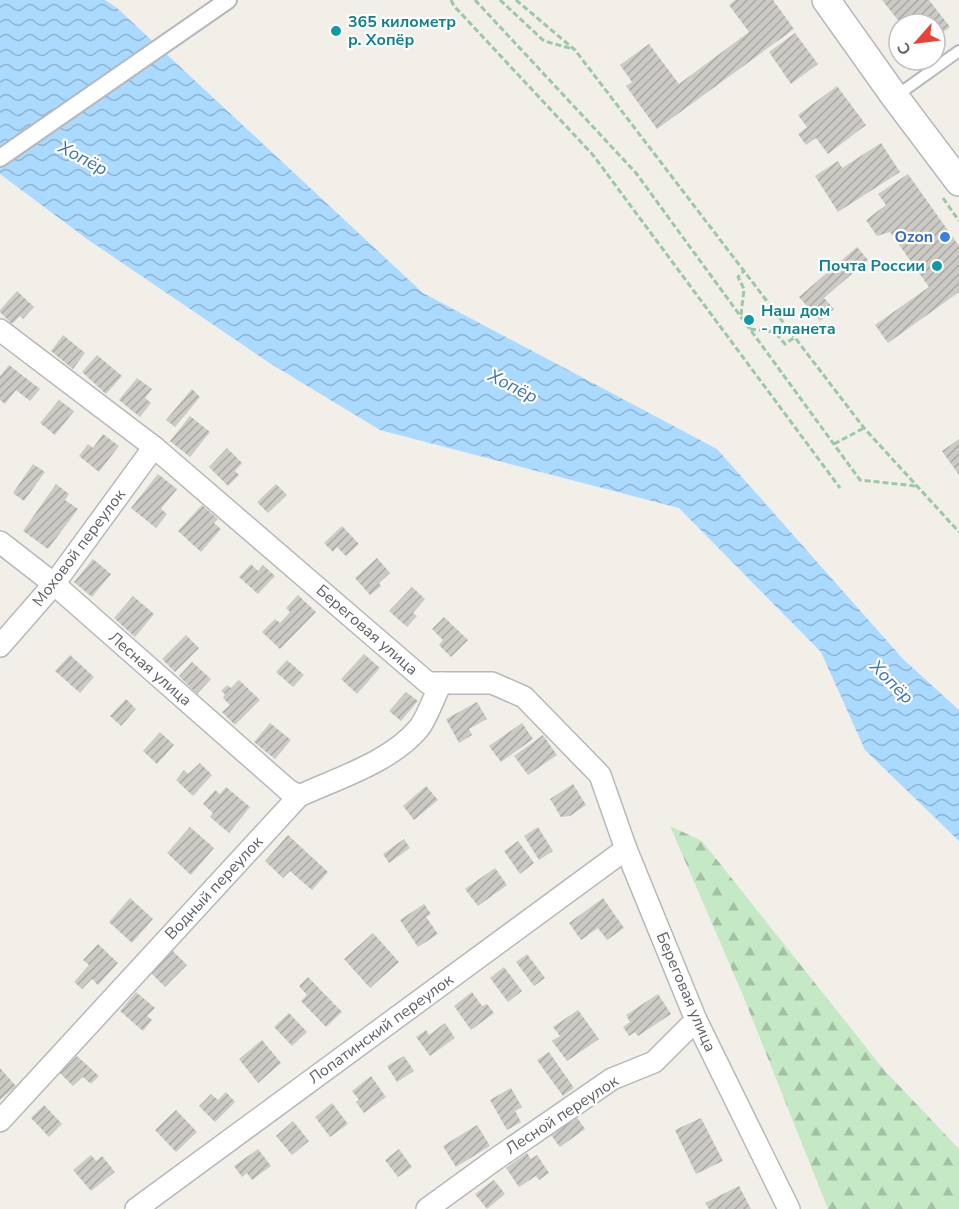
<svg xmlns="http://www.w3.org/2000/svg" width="959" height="1209" font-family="'Nunito Sans',sans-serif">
<defs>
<pattern id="forest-firs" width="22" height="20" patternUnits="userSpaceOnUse" patternTransform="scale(1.5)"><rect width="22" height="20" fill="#c5e8c5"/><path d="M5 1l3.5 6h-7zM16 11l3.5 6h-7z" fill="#a3c0a4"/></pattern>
<pattern id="water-waves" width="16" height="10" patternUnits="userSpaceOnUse" patternTransform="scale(1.5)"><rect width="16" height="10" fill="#aadaff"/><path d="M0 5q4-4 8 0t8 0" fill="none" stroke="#8eb4d2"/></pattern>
<pattern id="building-hatch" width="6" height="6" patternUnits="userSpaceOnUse" patternTransform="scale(1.5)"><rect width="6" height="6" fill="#cccac5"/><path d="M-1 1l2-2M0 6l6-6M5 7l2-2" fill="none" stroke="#a9a8a4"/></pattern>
</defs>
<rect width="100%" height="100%" fill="#f1efe8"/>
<polygon fill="url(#forest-firs)" points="670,826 702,841 884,1070 959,1149 959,1209 828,1209 742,993"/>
<polygon fill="url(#water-waves)" points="0,0 105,0 117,8 423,293 717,449 903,659 959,710 959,841 865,750 821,652 679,508 380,430 268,362 87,239 0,174"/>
<g fill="url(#building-hatch)">
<polygon points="735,0 773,0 794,29 657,129 626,86 632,82 620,65 649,44 679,84 749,32 729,5"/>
<polygon points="882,0 929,0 950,27 935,38 935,24 901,24"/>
<polygon points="795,33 818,64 791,84 769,52"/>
<polygon points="837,86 866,125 828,154 816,138 806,145 798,134 807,127 798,115"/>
<polygon points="881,143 900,172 838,212 815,176 838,161 842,168"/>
<polygon points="908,174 959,246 959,292 888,343 875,325 929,287 890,232 877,236 866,220 886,205 878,194"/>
<polygon points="857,247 868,260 824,298 834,309 820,321 799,297"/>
<polygon points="17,291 34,307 23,319 20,316 12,324 0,312 0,310"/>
<polygon points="63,335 85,353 73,369 51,351"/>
<polygon points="97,355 122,376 106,394 82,372"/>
<polygon points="9,365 40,389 30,401 16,390 5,404 0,400 0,376"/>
<polygon points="137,378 152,389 145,398 151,403 140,417 119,400"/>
<polygon points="192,389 200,397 175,427 166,420"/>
<polygon points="59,400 74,411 55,435 40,423"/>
<polygon points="190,416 210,432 190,457 170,441"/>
<polygon points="103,434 119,446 99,472 79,456 88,444 93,448"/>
<polygon points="959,439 959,475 942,451"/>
<polygon points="227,448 242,463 235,471 239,475 228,486 209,467"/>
<polygon points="33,464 45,472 24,501 13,493"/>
<polygon points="158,474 177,489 161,509 167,514 156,528 131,508"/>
<polygon points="56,484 69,494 65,500 78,509 48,549 23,531"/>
<polygon points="276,484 287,495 268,513 257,502"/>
<polygon points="202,505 218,519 214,523 221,529 201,552 178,531"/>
<polygon points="342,526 359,544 346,556 337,547 333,552 324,543"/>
<polygon points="377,558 390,573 379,583 381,586 370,595 355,578"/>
<polygon points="93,559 111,574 92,597 74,582"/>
<polygon points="251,564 258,571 263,565 275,576 258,594 239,577"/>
<polygon points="412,587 425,599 413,613 417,616 407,627 389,611"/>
<polygon points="298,595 316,612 280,649 262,632 275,619 280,623 290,612 286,608"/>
<polygon points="133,596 154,614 135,637 114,618"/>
<polygon points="444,617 468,640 451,657 439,645 443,640 432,629"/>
<polygon points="186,635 199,648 175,672 162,659"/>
<polygon points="364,654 380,668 357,694 341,679"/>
<polygon points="70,655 94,677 80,693 55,671"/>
<polygon points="287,660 304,675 293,687 276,672"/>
<polygon points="192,662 211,679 197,694 179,676"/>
<polygon points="239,680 260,700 235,725 222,712 230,705 223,698 225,694 221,691 227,685 231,688"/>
<polygon points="406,692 418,701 401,721 389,711"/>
<polygon points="126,699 136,709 121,726 110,716"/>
<polygon points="477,702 487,719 469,729 472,735 459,743 446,719"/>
<polygon points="270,723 291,740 275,759 254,742"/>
<polygon points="522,723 533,739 501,762 489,746"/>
<polygon points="160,732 174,745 157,764 143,751"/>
<polygon points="543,735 557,755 528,775 514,756"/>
<polygon points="200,763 212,775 193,796 176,780 184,770 188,774"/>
<polygon points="573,784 586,805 570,816 561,817 550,799"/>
<polygon points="426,786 438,800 414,820 403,806"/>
<polygon points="226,787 250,807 229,833 210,817 213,813 203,804 215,790 220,794"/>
<polygon points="190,827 214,848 191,875 167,853"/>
<polygon points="538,827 553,851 539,860 524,836"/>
<polygon points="288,835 328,872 312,890 290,871 283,878 265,861"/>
<polygon points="404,839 410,848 389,863 383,854"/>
<polygon points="518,841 534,863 520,874 504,851"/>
<polygon points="495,868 507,885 478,906 465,889"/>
<polygon points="130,898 153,919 132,943 109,922"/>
<polygon points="603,898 624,928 607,940 598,928 581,940 569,923"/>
<polygon points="424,904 431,914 426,917 438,934 418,947 400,920"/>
<polygon points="373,933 399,962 370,988 344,959"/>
<polygon points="98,944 118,963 98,985 92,979 82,989 74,982 89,965 83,960"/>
<polygon points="173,951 187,965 165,987 151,973"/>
<polygon points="527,954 545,978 534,986 516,962"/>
<polygon points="504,967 522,991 508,1002 490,978"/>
<polygon points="308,977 342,1012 326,1027 301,1001 307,995 299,986"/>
<polygon points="136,992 155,1008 147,1016 152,1020 143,1031 120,1011"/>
<polygon points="472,992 482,1006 487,1004 494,1013 471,1030 454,1006"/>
<polygon points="658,994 671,1014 638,1036 635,1032 629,1036 623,1027 630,1022 626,1015"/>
<polygon points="578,1010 599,1039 567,1061 552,1041 560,1036 553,1027"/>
<polygon points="289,1013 307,1032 292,1046 274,1027"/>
<polygon points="445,1023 455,1038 430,1056 416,1037 426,1030 429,1035"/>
<polygon points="262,1040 281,1063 258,1083 239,1059"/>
<polygon points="549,1052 574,1088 563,1096 537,1060"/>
<polygon points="77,1056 99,1076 91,1084 83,1077 73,1086 60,1073"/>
<polygon points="404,1056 414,1071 397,1082 387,1066"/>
<polygon points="0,1068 16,1086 0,1100"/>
<polygon points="371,1076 386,1097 364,1113 356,1102 359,1100 352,1091"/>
<polygon points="511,1088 522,1107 515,1111 521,1122 507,1130 490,1100"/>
<polygon points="226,1092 235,1102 215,1122 199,1106 211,1094 218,1100"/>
<polygon points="332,1103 348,1124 330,1137 315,1117"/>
<polygon points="44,1105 62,1124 49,1137 31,1118"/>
<polygon points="176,1110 197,1132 176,1152 155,1130"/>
<polygon points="576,1116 585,1129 560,1147 551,1135"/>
<polygon points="701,1118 723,1161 696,1174 675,1130"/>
<polygon points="293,1121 309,1141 292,1155 276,1136"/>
<polygon points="477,1125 490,1146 456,1167 443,1146"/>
<polygon points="258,1149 271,1166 252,1180 247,1173 242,1177 234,1166"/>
<polygon points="399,1149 412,1167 398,1177 385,1160"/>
<polygon points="527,1153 531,1159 537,1155 549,1173 539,1180 536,1176 519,1187 506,1168"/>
<polygon points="91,1155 96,1161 102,1156 115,1172 91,1191 73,1170"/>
<polygon points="494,1180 505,1194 487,1209 475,1194"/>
<polygon points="739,1186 751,1209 709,1209 705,1203"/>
</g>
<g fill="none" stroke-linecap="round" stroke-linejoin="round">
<defs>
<polyline id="service" points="896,96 959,51"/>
<polyline id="pedestrian" points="0,158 228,0"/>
<g id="minor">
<polyline points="0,330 154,447 428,683 492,683 524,697 600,775 626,849 696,1020 789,1209"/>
<polyline points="0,542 54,584 288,790 299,796"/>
<polyline points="0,646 54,584 154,447"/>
<path d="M0,1121l299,-325c39,-18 92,-34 120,-68 8,-10 16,-33 22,-45"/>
<polyline points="136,1209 626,849"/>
<polyline points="427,1209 493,1161 612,1079 654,1062 696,1020"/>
</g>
<polyline id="tertiary" points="826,0 895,97 959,182"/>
</defs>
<use href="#service" stroke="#b5b8bc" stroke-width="14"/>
<use href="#pedestrian" stroke="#b5b8bc" stroke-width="20"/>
<use href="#minor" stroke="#b5b8bc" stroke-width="24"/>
<use href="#tertiary" stroke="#b5b8bc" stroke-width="30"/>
<g stroke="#9cc7a9" stroke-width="3" stroke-dasharray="6 3" stroke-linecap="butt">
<polyline points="451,0 454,6 593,155 840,488"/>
<polyline points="475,0 636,173 860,480 916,486"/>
<polyline points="500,0 544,41 573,49"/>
<polyline points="516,0 575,50 864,428 959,532"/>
<polyline points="943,198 959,221"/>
<polyline points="741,315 744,289 738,277 744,271"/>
<polyline points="750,329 775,332 785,344 795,337"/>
<polyline points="834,444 864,428"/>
</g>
<use href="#service" stroke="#fff" stroke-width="10"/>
<use href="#pedestrian" stroke="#fff" stroke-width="16"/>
<use href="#minor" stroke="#fff" stroke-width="21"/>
<use href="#tertiary" stroke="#fff" stroke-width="27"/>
</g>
<g fill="#0f9aa8" stroke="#fff" stroke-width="2">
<circle cx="336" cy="31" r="6"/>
<circle cx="937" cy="266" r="6"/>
<circle cx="749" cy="320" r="6"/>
</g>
<circle fill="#3f7fe0" stroke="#fff" stroke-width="2" cx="945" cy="237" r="6"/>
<g text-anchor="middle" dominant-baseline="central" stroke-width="4.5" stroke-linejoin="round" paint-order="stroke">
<g font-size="16" font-weight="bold" fill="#0d838f" stroke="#fff" text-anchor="start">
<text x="348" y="22">365 километр<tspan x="348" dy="18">р. Хопёр</tspan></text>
<text x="925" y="266" text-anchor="end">Почта России</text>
<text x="761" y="311">Наш дом<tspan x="761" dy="18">- планета</tspan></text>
</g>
<g font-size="16" font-weight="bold" fill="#366cbe" stroke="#fff" text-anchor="end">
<text x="933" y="237">Ozon</text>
</g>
<g font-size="16" fill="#5f6368" stroke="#fff">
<text transform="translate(79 548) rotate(-53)">Моховой переулок</text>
<text transform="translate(367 630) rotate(41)">Береговая улица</text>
<text transform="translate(150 669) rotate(41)">Лесная улица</text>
<text transform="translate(214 888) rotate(-47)">Водный переулок</text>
<text transform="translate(686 992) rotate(67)">Береговая улица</text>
<text transform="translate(381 1029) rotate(-36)">Лопатинский переулок</text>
<text transform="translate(562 1115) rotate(-33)">Лесной переулок</text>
</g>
<g font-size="18" font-style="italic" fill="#4174aa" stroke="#fff">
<text transform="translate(83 158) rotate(28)">Хопёр</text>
<text transform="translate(513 386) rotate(27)">Хопёр</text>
<text transform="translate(892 682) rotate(45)">Хопёр</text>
</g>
</g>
<g transform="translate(917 42) rotate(242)"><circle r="28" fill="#ffffff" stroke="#bfc1c3" stroke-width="1.5"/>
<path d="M0-4.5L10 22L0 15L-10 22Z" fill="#ea4335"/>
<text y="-9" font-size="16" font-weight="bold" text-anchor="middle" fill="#5f6368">С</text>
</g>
</svg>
